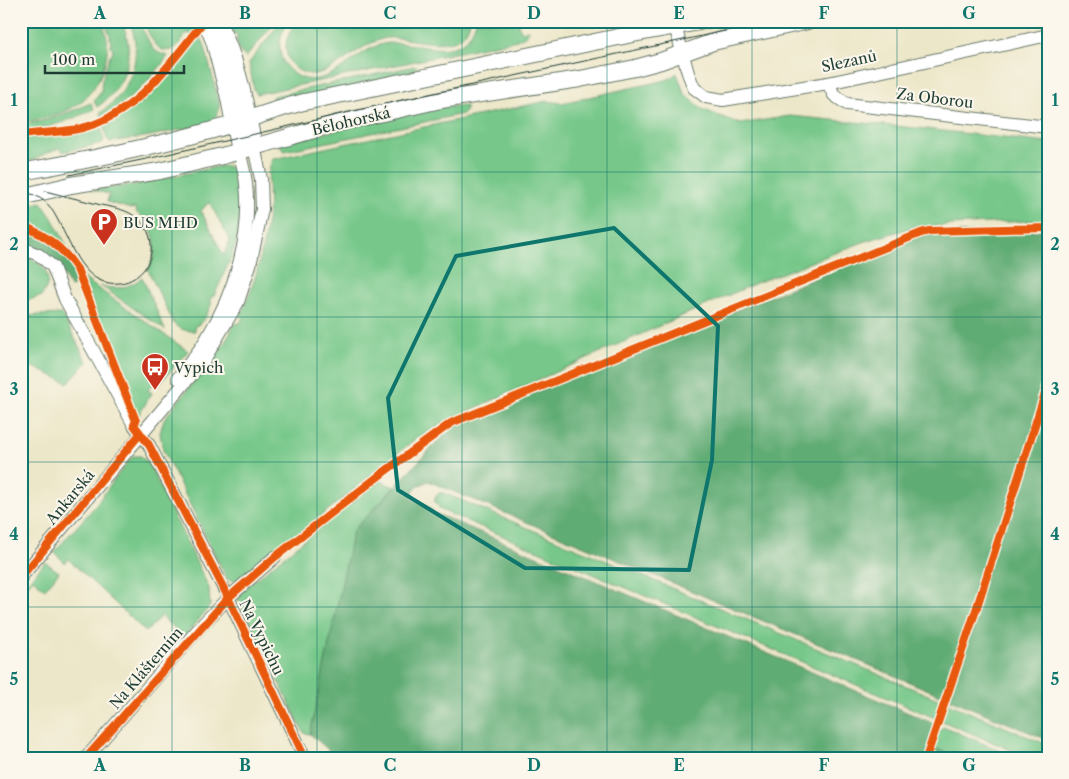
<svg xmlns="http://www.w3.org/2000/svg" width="1069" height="779" font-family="'Libre Caslon Text',serif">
<rect width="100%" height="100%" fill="#fbf7ec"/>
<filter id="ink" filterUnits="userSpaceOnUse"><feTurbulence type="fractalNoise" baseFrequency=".02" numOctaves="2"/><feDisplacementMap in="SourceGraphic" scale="10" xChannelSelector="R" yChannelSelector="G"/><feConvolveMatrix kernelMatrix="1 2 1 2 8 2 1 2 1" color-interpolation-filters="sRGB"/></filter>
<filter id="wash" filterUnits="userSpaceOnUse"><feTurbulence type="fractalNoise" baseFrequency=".0096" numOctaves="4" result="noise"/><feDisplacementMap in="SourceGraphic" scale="20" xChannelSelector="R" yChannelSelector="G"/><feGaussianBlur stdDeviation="1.12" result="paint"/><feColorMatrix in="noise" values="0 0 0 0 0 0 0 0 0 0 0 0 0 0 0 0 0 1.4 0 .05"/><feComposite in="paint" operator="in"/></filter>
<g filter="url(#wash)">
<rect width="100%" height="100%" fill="#ede7c9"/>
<g fill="#76c789" stroke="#4a825e" fill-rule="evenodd">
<path d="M21,21h80c8,15 8,28 3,45 -13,41 -43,51 -83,56z"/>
<path d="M104,21h17c16,31 5,67 -24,86l-3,-6 7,-9 1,-12 8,-25h2l1,-7 -2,-1 -1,-12z"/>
<path d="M129,21h9l15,28 6,4 9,3c-18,25 -39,47 -67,60l-1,-3c30,-19 45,-58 29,-92z"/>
<path d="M143,21h49l12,23 15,58c1,11 -3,16 -12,22l-57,12 -40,6 -3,-3 -4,-16c39,-18 63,-53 89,-85l-1,-4 -3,-1c-5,4 -8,11 -13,15 -18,11 -26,-15 -32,-27z"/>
<polygon points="229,21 276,21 246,57 240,52 236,39 238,38 236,33 234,34"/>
<path d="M281,21h10c-8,7 -12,17 -11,27 0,11 6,20 14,26 32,21 60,-24 89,-30 32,-7 79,26 93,-23h48l-6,4 4,7 6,-2c0,6 -6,7 -11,10l-260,54 -3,-4 -5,-27z"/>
<path d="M300,21h170c-7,38 -60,14 -84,17 -27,5 -52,37 -75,36 -29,-2 -33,-39 -11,-53z"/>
<polygon points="415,66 419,68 401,76 271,104 270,101 273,96"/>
<path d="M677,73l7,20 18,16 38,15 50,-8 136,13 122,14v77l-135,7 -47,14 -110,42 -308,137 -34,20 -168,137 -14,4 -5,-2 -64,-129 -3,-17 4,-14 60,-75 11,-21 4,1 4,-6 -3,-2c15,-29 25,-72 28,-104 2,-16 -3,-40 5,-53l274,-58 15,2 100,-22 7,-2z"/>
<path d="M91,103l3,6c-23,12 -47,19 -73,23v-5l4,-1v-2c24,-3 45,-12 66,-21z"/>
<polygon points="466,106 466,110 463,114 285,151 282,149 280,144 432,107"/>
<path d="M100,125l4,16 -2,2 -39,9 -3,-4c-14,4 -25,12 -39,17v-26l51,-7z"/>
<path d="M221,166c29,-3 20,55 16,73 -5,19 -15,39 -23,57h-2l-2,4 2,2c-4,10 -7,20 -18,25l1,4c-9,0 -15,-1 -21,-7l-26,-54c12,-22 8,-42 -12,-58l1,-2 -4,-2 -2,1 -24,-7 2,-8 -17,-4 41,-5zM209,202l21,38 -6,16 -23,-45z"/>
<polygon points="41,202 52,218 72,256 21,212 21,208"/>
<path d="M21,254c13,5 30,14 26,31 0,3 -4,7 -5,11l-21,6z"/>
<path d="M142,277l23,53 -64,-44c15,4 29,2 41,-9z"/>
<polygon points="83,278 188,351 157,387 153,384 148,390 152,393 137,418"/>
<polygon points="62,314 87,362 68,383 31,366 21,374 21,316"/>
<polygon points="135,456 141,456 149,464 209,588 210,606 184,637 161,616 146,632 68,559 65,563 54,552 91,511 130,459"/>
<polygon points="379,480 394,487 353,531 310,734 304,733 236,595"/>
<polygon points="439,493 444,493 1048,745 1048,758 1030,758 441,510 435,502 435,498"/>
<polygon points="45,562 59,572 45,589 33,579 21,593 21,590"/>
<path d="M945,727l72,31h-60l-26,-11c3,-8 5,-18 14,-20z"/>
</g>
<g fill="#60ac75" stroke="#407454">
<path d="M21,227c30,12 48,27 60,56l-11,4c-13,-27 -21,-34 -49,-46z"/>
<path d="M1048,230v510l-620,-259c-9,5 -16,7 -16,18l12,5 13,10 498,210 -7,21 29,13h-619l-28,-24 43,-203 99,-105 469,-191 8,-1z"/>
</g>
</g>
<g filter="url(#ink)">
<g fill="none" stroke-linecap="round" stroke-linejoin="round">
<defs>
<g id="minor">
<polyline points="675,26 688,73 694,88 706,97 723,100 828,83 1048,35"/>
<polyline points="828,83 834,95 847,104 1048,127"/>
<polyline points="21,248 39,255 53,267 65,299 134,425 149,445 222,585 305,758"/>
<path d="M178,378c10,-13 21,-26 29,-40 27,-44 45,-101 39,-154 -1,-11 -4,-22 -7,-33"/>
<polyline points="21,577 204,360 238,302 250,265 262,209 261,179 254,146"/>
<polyline points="86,758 203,624 228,598 275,557"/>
</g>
<g id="major">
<polyline points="206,21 214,41 229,98 239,151"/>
<path d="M217,22c21,37 28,83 37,124"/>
<path d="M21,172c63,-11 126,-24 188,-41 32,-8 62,-21 95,-29l329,-68 72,-13"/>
<polyline points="21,197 71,185 160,171 222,156 338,123 441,100 580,79 635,68 661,61 713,42 808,21"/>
</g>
</defs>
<use href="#minor" stroke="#677868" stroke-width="14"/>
<use href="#major" stroke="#677868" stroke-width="18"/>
<use href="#minor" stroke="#fff" stroke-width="12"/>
<use href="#major" stroke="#fff" stroke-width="16"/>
<g stroke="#1f3d34" stroke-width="1">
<polyline points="69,175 151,158 402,100 772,21"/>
<path d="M21,191c11,2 22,7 29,16 19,26 29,82 70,76 10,-1 19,-7 25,-15 12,-18 6,-42 -12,-53 -9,-6 -22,-8 -32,-10 -19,-5 -37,-9 -56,-14"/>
</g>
<defs>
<g id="cycleway">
<path d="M21,135c21,-3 41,-2 61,-7 56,-14 88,-65 122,-107"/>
<path d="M21,225c25,10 41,22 56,44l59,152 -2,4 15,20 73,140 83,173"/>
<polyline points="21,577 140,434"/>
<polyline points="86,758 228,598 275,557 384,472 451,423 921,233 929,231 1048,228"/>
<polyline points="926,758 976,610 1048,384"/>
</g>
</defs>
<use href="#cycleway" stroke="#fbf7ec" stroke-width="11"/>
<use href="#cycleway" stroke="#e8590c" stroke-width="8"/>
</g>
</g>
<path fill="none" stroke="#0f766e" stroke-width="4" stroke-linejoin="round" d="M614,228l104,98 -6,134 -23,110 -164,-2 -127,-78 -10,-92 68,-142z"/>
<path fill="none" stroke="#0f766e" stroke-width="1" stroke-opacity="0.55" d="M172,21v737M317,21v737M462,21v737M607,21v737M752,21v737M897,21v737M21,172h1027M21,317h1027M21,462h1027M21,607h1027"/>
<defs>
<symbol id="parking-pin" viewBox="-11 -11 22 30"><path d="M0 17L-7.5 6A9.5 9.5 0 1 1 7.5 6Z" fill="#c8321e" stroke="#fbf7ec"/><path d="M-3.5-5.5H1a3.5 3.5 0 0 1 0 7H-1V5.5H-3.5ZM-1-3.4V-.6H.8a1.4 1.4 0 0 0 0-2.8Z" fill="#fff"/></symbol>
<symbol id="bus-pin" viewBox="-11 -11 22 30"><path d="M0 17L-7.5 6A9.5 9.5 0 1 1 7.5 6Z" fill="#c8321e" stroke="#fbf7ec"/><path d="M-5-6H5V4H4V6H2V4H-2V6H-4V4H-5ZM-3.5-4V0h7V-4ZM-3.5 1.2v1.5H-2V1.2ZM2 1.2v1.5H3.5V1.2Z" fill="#fff"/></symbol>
</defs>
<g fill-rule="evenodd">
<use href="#parking-pin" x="88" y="206" width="32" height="43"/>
<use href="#bus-pin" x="139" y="351" width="32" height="43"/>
</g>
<g text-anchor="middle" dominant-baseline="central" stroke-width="4" stroke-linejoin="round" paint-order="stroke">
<g font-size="15" fill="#1f3d34" stroke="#fbf7ec">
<text transform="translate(849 61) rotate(-12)">Slezanů</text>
<text transform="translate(935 98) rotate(7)">Za Oborou</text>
<text transform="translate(351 121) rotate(-13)">Bělohorská</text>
<text transform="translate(70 497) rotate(-50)">Ankarská</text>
<text transform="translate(262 637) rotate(64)">Na Vypichu</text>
<text transform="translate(146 668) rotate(-49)">Na Klášterním</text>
</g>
<g font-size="15" fill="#1f3d34" stroke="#fbf7ec" text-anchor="start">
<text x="123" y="222">BUS MHD</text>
<text x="174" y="367">Vypich</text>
</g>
</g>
<rect width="1069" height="779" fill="none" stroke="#fbf7ec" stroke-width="55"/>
<path d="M45 65v8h139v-8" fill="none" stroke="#1f3d34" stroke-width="2.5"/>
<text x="52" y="65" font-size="15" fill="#1f3d34" stroke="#fbf7ec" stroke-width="4" paint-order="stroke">100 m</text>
<rect x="28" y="28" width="1014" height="724" fill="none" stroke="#0f766e" stroke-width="2"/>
<g font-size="16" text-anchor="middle" font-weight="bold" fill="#0f766e">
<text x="100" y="19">A</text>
<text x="245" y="19">B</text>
<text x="390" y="19">C</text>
<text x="534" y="19">D</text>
<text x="679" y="19">E</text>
<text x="824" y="19">F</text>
<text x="969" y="19">G</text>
<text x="14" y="106">1</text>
<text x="1055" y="106">1</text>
<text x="14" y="250">2</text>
<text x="1055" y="250">2</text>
<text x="14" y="395">3</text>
<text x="1055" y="395">3</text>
<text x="14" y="540">4</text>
<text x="1055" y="540">4</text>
<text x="14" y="685">5</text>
<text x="1055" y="685">5</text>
<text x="100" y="771">A</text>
<text x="245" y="771">B</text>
<text x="390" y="771">C</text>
<text x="534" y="771">D</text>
<text x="679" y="771">E</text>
<text x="824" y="771">F</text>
<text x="969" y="771">G</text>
</g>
</svg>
